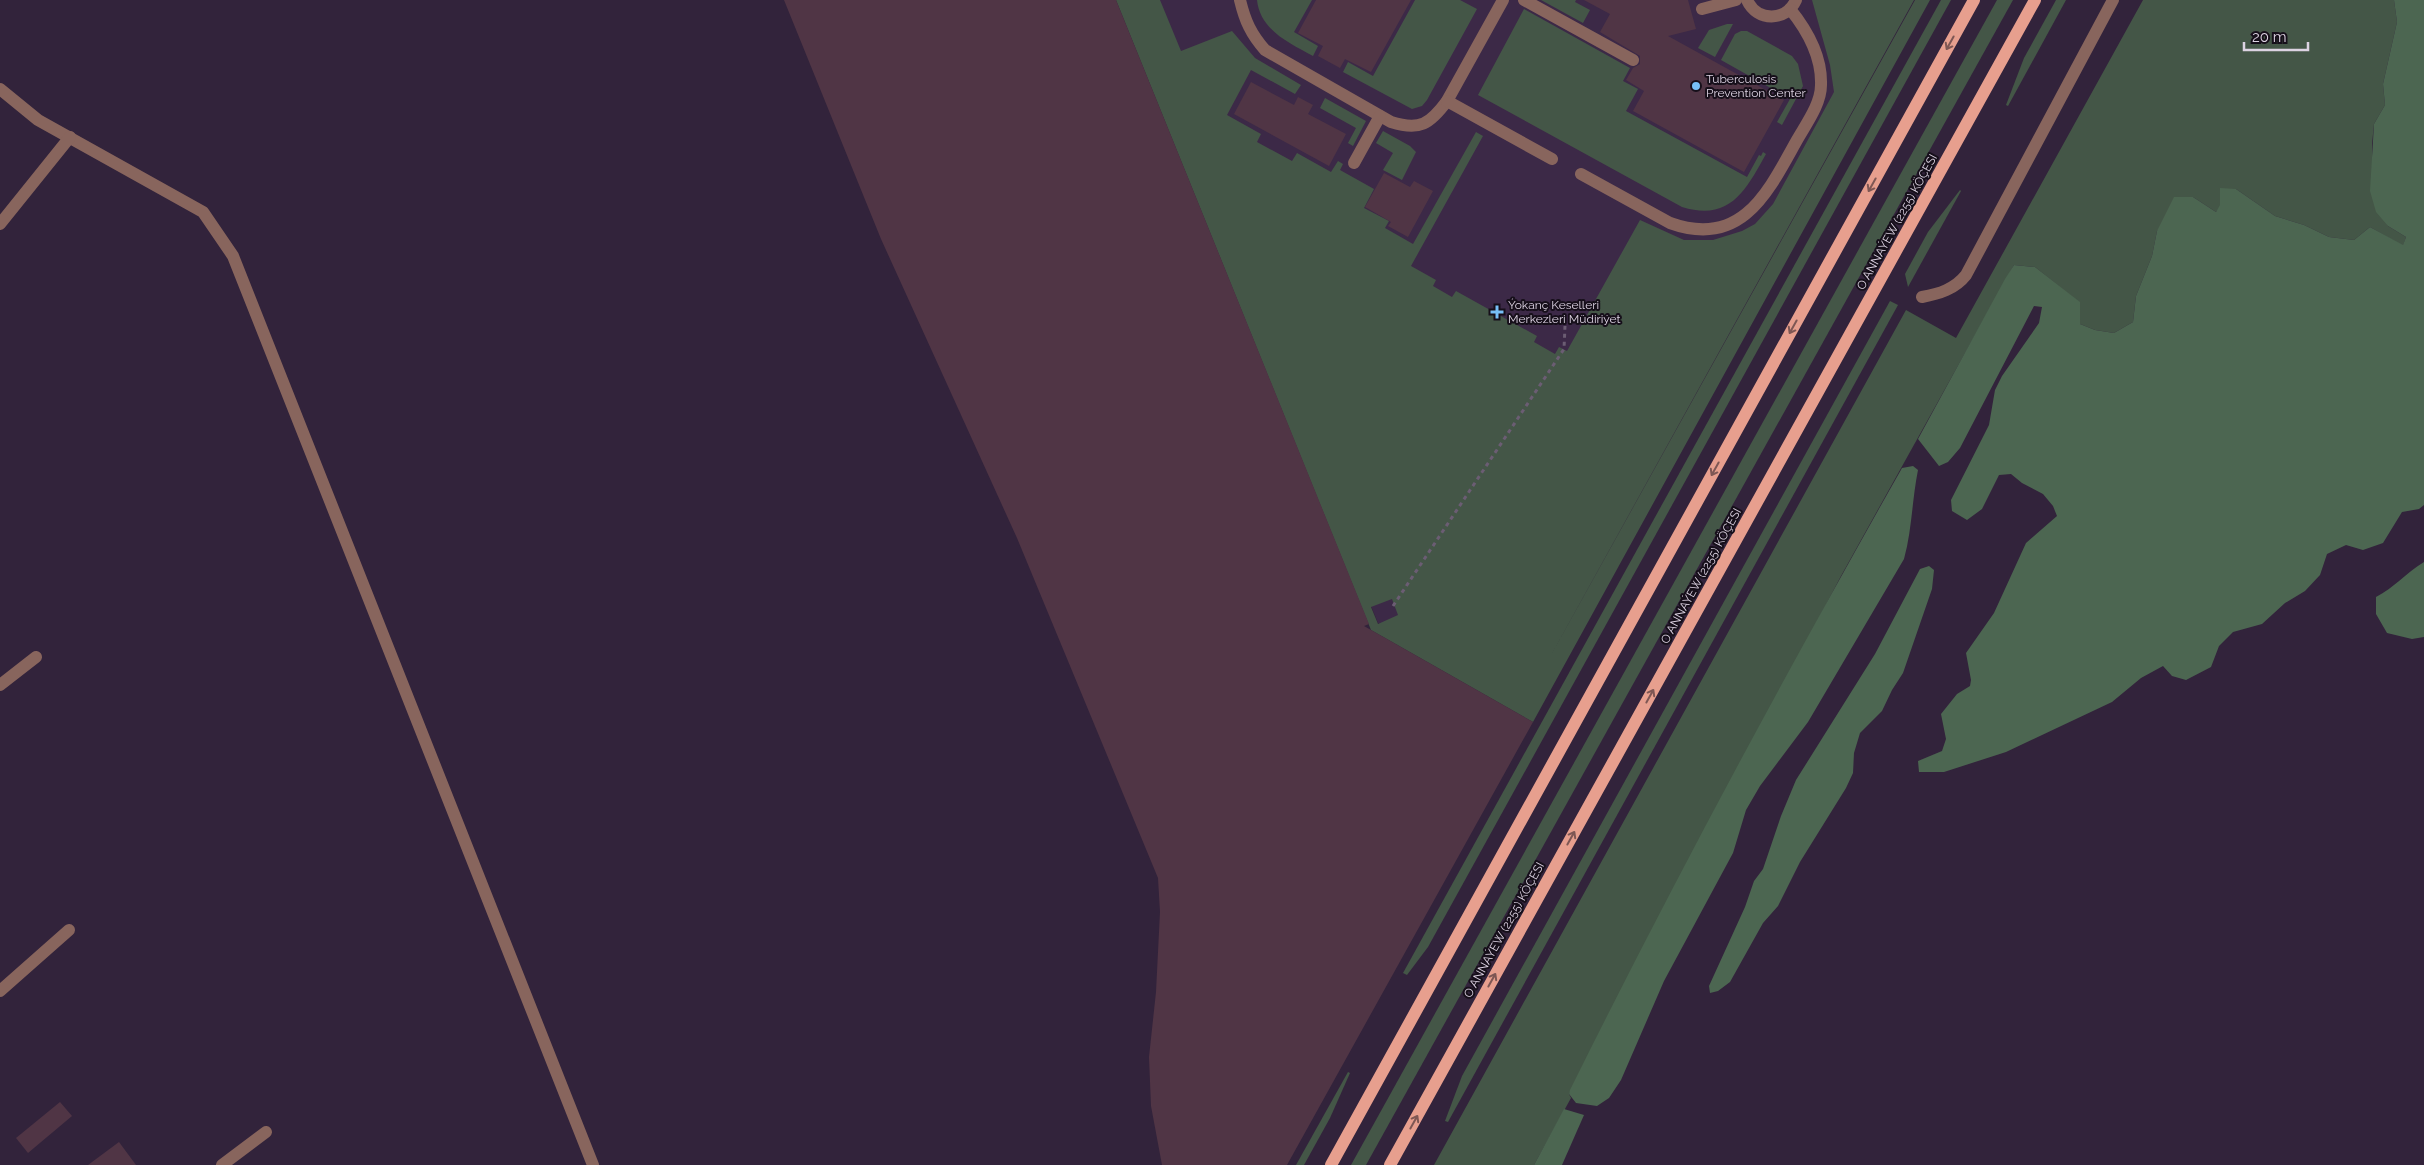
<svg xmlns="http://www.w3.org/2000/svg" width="2424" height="1165" font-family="Raleway,sans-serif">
<rect width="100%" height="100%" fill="#32233b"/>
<polygon fill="#3c2947" points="1126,0 1914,0 1524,703 1378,623"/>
<g fill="#445647" fill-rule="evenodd">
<path d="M1116,0h44l21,51 51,-20 23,27 46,27 -6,9 -44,-24 -24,45 34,19 -4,8 35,19 5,-8 34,19 7,-11 5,3 -3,6 34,19 -10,19 25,13 -4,7 28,16 63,-112 7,4 -72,130 25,14 -3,6 19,11 4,-6 81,45 -3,6 21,12 4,-7 8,4 73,-131 44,20h29l29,-9 13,-7 18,-20 61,-112 -4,-27 -18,-65h102l-369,666 370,-666h15l-397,722 -162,-92zM1392,599l6,16 -20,9 -7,-17z"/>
<path d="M1257,0h55l-18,32 24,14 -5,10c-24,-13 -53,-26 -56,-56z"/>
<polygon points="1415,0 1460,0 1477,9 1427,100 1422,106 1412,109 1343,72 1348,62 1373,76"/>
<polygon points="1541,0 1576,0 1575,2 1590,10 1583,23"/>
<polygon points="1941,0 1951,0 1428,947 1407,975 1403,973"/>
<polygon points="1997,0 2013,0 1366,1165 1351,1165"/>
<polygon points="2056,0 2066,0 2008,106 2006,105 2024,58"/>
<polygon points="2143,0 2394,0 2397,22 2383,84 2385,105 2374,124 2372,144 2372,163 2388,226 2406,237 2403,246 2370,227 2354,240 2329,237 2304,225 2275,216 2236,189 2216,212 2193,197 2157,231 2152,256 2136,296 2133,322 2114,333 2095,330 2080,324 2079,302 2035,267 2014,265 1841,576 1569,1094 1571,1098 1534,1165 1434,1165 1906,310 1956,338"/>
<path d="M1524,9l106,59 -7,13 15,8 -12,22 121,66 12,-22 2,1 2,-4 3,2c-20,36 -36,68 -84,53l-204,-112z"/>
<polygon points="1727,24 1733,24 1715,57 1698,48 1709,30"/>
<polygon points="1741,31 1747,31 1792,56 1798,64 1803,86 1782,125 1777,122 1790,99 1721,60 1735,34"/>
<polygon points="1325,98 1366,121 1353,146 1348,143 1356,128 1320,108"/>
<polygon points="1383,131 1410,146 1416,152 1402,180 1383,170 1393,153 1376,143"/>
<polygon points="1960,190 1961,191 1908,287 1905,274 1928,232"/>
<polygon points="1890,301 1898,305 1448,1122 1445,1121 1462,1076"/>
<polygon points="1348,1072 1350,1073 1330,1118 1304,1165 1296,1165"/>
</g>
<g fill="#4c6651">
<polygon points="2394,0 2424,0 2424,505 2419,509 2402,512 2383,543 2363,550 2346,545 2327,554 2320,575 2305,591 2285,603 2262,624 2233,632 2219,646 2211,667 2186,680 2172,676 2163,666 2141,678 2112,702 2006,752 1944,772 1919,772 1918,761 1942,751 1946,739 1941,714 1957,694 1970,686 1971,680 1966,653 1994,613 2026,543 2057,516 2053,506 2043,494 2022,483 2011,474 1999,475 1982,509 1967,520 1952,511 1951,500 1989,425 1995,390 2002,376 2039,323 2042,307 2034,306 1960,448 1948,462 1939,466 1918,439 2005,279 2014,265 2035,267 2080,302 2080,324 2095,330 2114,333 2133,322 2136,296 2152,256 2157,231 2174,197 2193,197 2216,212 2220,205 2220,188 2236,189 2275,216 2304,225 2329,237 2354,240 2370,227 2403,245 2406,237 2388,226 2376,212 2370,191 2374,124 2385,105 2383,84 2397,22"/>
<path d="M1913,466l5,4c-6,30 -6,60 -14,89l-96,163 -48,64 -14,24 -13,43 -69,128 -43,99 -12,18 -12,8 -21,-3 -7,-9 1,-4c104,-210 216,-417 332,-622z"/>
<path d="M2424,562v75l-12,2 -25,-6 -11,-19v-17c18,-9 30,-24 48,-35z"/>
<polygon points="1929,566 1934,570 1932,589 1903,673 1892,690 1882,711 1860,733 1854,753 1853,773 1846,788 1800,862 1778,906 1763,923 1730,982 1718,991 1710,993 1709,986 1745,907 1754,881 1763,869 1781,816 1796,780 1875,654 1920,569"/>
<polygon points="1564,1109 1584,1115 1562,1165 1534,1165"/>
</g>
<g fill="#503545">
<polygon points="784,0 1116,0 1369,624 1364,626 1533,722 1287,1165 1162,1165 1151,1106 1149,1057 1156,992 1160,912 1158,878 1017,538 881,239"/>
<polygon points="1316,0 1411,0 1371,72 1345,59 1340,68 1318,56 1323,46 1298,33"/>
<polygon points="1584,0 1688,0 1696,29 1668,36 1784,100 1744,172 1633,111 1644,91 1626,80 1633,68 1640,64 1640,56 1600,32 1610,14"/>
<polygon points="1251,82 1294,105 1298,97 1313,105 1308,114 1346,134 1329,166 1234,114"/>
<polygon points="1384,173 1410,187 1414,181 1433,191 1408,237 1388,226 1391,222 1365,207"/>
<polygon points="60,1102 72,1116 28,1153 16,1138"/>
<polygon points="119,1142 136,1165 88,1165"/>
</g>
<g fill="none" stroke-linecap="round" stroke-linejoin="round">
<polyline stroke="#6b5d73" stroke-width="3" stroke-dasharray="4 4" stroke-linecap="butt" points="1393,606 1564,349 1565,326"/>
<g stroke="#88655d" stroke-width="12">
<path d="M1240,0c5,21 11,34 25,50l126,72c29,9 39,2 56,-21l56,-101"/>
<polyline points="1524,0 1633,60"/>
<path d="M1747,0c10,22 39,22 49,0"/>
<polyline points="1702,9 1736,0"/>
<polyline points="0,89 38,120 203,212 233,256 593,1165"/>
<polyline points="1447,101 1552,159"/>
<polyline points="1354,163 1380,116"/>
<path d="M1581,174l89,49c72,26 98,-31 127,-83 9,-16 24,-36 24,-55 1,-28 -14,-55 -31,-76"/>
<polyline points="0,224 70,137"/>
<path d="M1922,297c17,-3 33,-8 44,-22l147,-275"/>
<polyline points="0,685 36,657"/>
<polyline points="0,991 69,930"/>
<polyline points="222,1165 266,1132"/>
</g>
<g stroke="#e79f8e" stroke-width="12">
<polyline points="1331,1165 1974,0"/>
<polyline points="1390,1165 2035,0"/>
</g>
</g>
<defs><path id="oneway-shaft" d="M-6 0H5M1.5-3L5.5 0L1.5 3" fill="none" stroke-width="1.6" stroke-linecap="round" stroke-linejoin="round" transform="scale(1.25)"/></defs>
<g stroke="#7e5754">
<use href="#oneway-shaft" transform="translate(1950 43) rotate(119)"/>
<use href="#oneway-shaft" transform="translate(1872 185) rotate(119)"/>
<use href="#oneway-shaft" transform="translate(1793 327) rotate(119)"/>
<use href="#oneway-shaft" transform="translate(1715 469) rotate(119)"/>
<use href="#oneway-shaft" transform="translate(1650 696) rotate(-61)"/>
<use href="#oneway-shaft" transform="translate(1571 838) rotate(-61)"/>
<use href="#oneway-shaft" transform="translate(1492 980) rotate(-61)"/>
<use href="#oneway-shaft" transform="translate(1414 1122) rotate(-61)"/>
</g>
<g fill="#77bff7" stroke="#160f1a" stroke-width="2">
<circle cx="1696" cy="86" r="5"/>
<path d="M1494.5 304.5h5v5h5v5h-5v5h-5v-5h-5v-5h5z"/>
</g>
<g text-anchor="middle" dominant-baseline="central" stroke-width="4" stroke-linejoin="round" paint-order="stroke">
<g font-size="12" fill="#ddd3e3" stroke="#160f1a" text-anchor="start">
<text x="1706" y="79">Tuberculosis<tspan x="1706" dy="14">Prevention Center</tspan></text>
<text x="1508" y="305">Ýokanç Keselleri<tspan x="1508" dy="14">Merkezleri Müdiriýet</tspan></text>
</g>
<g font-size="12" fill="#ddd3e3" stroke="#160f1a">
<text transform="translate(1897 222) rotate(-61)">O ANNAÝEW (2255) KÖÇESI</text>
<text transform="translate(1701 576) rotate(-61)">O ANNAÝEW (2255) KÖÇESI</text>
<text transform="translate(1504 930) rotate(-61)">O ANNAÝEW (2255) KÖÇESI</text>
</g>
</g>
<path d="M2244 42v8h64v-8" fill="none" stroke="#ddd3e3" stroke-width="2.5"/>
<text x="2252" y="42" font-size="15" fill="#ddd3e3" stroke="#160f1a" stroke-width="4" paint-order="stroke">20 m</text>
</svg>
